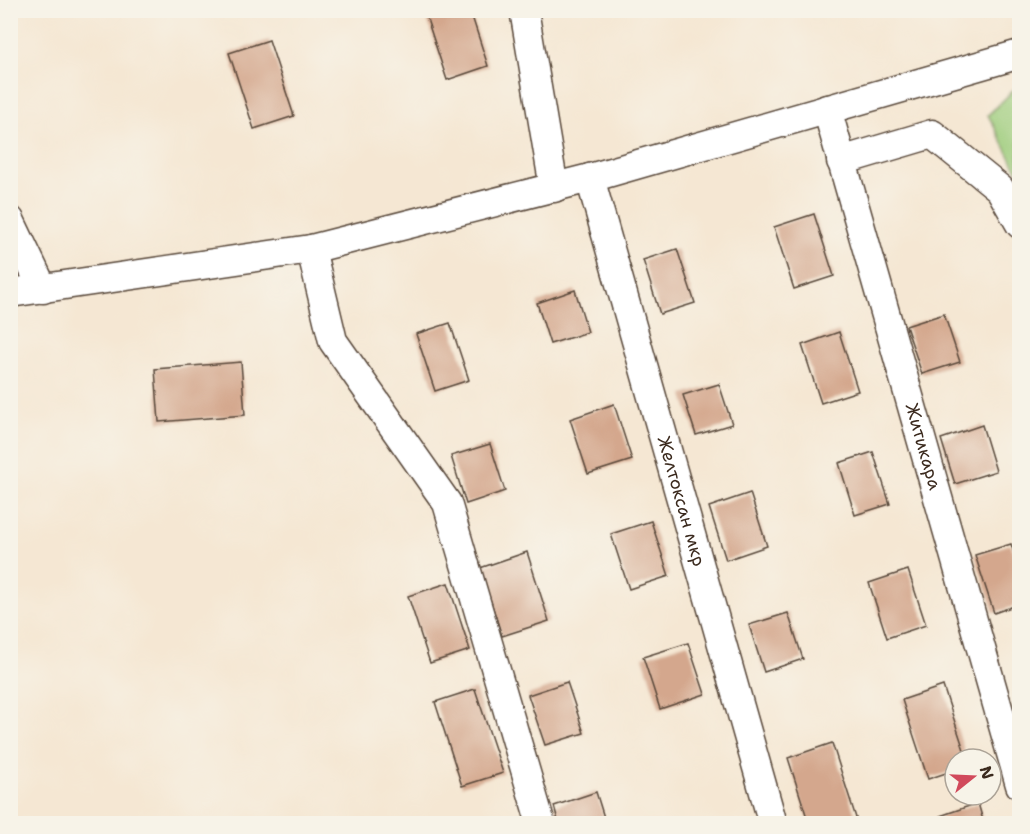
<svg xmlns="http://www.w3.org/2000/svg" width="1030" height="834" font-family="'Shantell Sans',sans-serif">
<rect width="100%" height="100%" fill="#f7f3e8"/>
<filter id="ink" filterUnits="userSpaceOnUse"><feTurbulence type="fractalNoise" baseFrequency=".0167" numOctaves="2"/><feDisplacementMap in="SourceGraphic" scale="12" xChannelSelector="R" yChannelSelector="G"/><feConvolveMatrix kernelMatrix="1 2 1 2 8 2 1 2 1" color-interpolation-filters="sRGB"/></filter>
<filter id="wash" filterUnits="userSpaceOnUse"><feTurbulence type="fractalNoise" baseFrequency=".008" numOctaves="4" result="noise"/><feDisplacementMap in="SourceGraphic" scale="24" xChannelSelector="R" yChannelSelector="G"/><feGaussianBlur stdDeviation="1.35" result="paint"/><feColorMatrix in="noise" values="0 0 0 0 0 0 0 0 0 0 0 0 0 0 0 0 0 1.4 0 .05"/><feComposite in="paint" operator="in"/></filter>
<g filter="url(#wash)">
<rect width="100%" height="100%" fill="#f5e7d3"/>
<polygon fill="#9dcc7b" stroke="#6c7b4c" stroke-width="1.5" points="1019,85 1019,174 988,115"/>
<g id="blocks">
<g fill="#d4a78d">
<polygon points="424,10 470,10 488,66 447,80"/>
<polygon points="269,40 294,116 254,129 229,53"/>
<polygon points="814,214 834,276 794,289 774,227"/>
<polygon points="677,249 695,303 660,314 643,260"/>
<polygon points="575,290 588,332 550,344 537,303"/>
<polygon points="944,314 960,362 922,374 906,326"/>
<polygon points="450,323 469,380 435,391 416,334"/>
<polygon points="839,332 858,391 821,403 802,345"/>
<polygon points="241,362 245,415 159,422 155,369"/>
<polygon points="719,384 732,424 696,435 683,395"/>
<polygon points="614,404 632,460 588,474 570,419"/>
<polygon points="982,425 996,471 955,484 941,439"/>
<polygon points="490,444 505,491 466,504 451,456"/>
<polygon points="873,452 890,504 855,515 839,463"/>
<polygon points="750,493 767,546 726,560 709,507"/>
<polygon points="651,521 669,576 629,589 611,534"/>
<polygon points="1011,544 1020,571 1020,604 994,613 975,555"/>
<polygon points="527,552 549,621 502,636 480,568"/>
<polygon points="908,570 926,625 887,638 869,583"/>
<polygon points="448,583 470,650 430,663 408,596"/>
<polygon points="788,613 803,659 764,672 749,625"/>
<polygon points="688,643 705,694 660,709 643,657"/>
<polygon points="567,682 584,733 545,745 528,695"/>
<polygon points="943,686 967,759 955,759 955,770 928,779 902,700"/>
<polygon points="475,689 503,773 462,786 435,702"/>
<polygon points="832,743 857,821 850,824 809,824 788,758"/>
<polygon points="596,792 606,824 559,824 554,806"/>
<polygon points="978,803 984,824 943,824 940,816"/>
</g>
</g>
</g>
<g filter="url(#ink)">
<use href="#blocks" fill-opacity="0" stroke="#574639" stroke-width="1.5"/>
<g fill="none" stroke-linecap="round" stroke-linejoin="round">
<defs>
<g id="minor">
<polyline points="524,10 554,188"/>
<path id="s1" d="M827,109l193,676"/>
<polyline points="841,161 932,134 1000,189 1020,224"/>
<path id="s2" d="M590,178l183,646"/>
<polyline points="10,220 43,289"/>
<polyline points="311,249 333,341 447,503 541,824"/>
<polyline points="10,293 311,249 590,178 1020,54"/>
</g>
</defs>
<use href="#minor" stroke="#574639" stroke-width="31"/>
<use href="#minor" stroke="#fff" stroke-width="28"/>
</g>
</g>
<g text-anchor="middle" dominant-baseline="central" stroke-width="4.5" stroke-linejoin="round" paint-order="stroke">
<g font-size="18" fill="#3b2a1e" stroke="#f7f3e8">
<text stroke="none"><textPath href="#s1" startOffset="351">Житикара</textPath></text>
<text stroke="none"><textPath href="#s2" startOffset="336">Желтоксан мкр</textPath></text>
</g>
</g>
<rect width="1030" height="834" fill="none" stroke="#f7f3e8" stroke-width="36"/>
<g transform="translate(973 777) rotate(72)"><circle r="28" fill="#f7f3e8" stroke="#aca397" stroke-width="1.5"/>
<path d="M0-4.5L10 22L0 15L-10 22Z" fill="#d1495b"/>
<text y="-9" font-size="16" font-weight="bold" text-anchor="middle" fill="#3b2a1e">N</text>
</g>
</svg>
